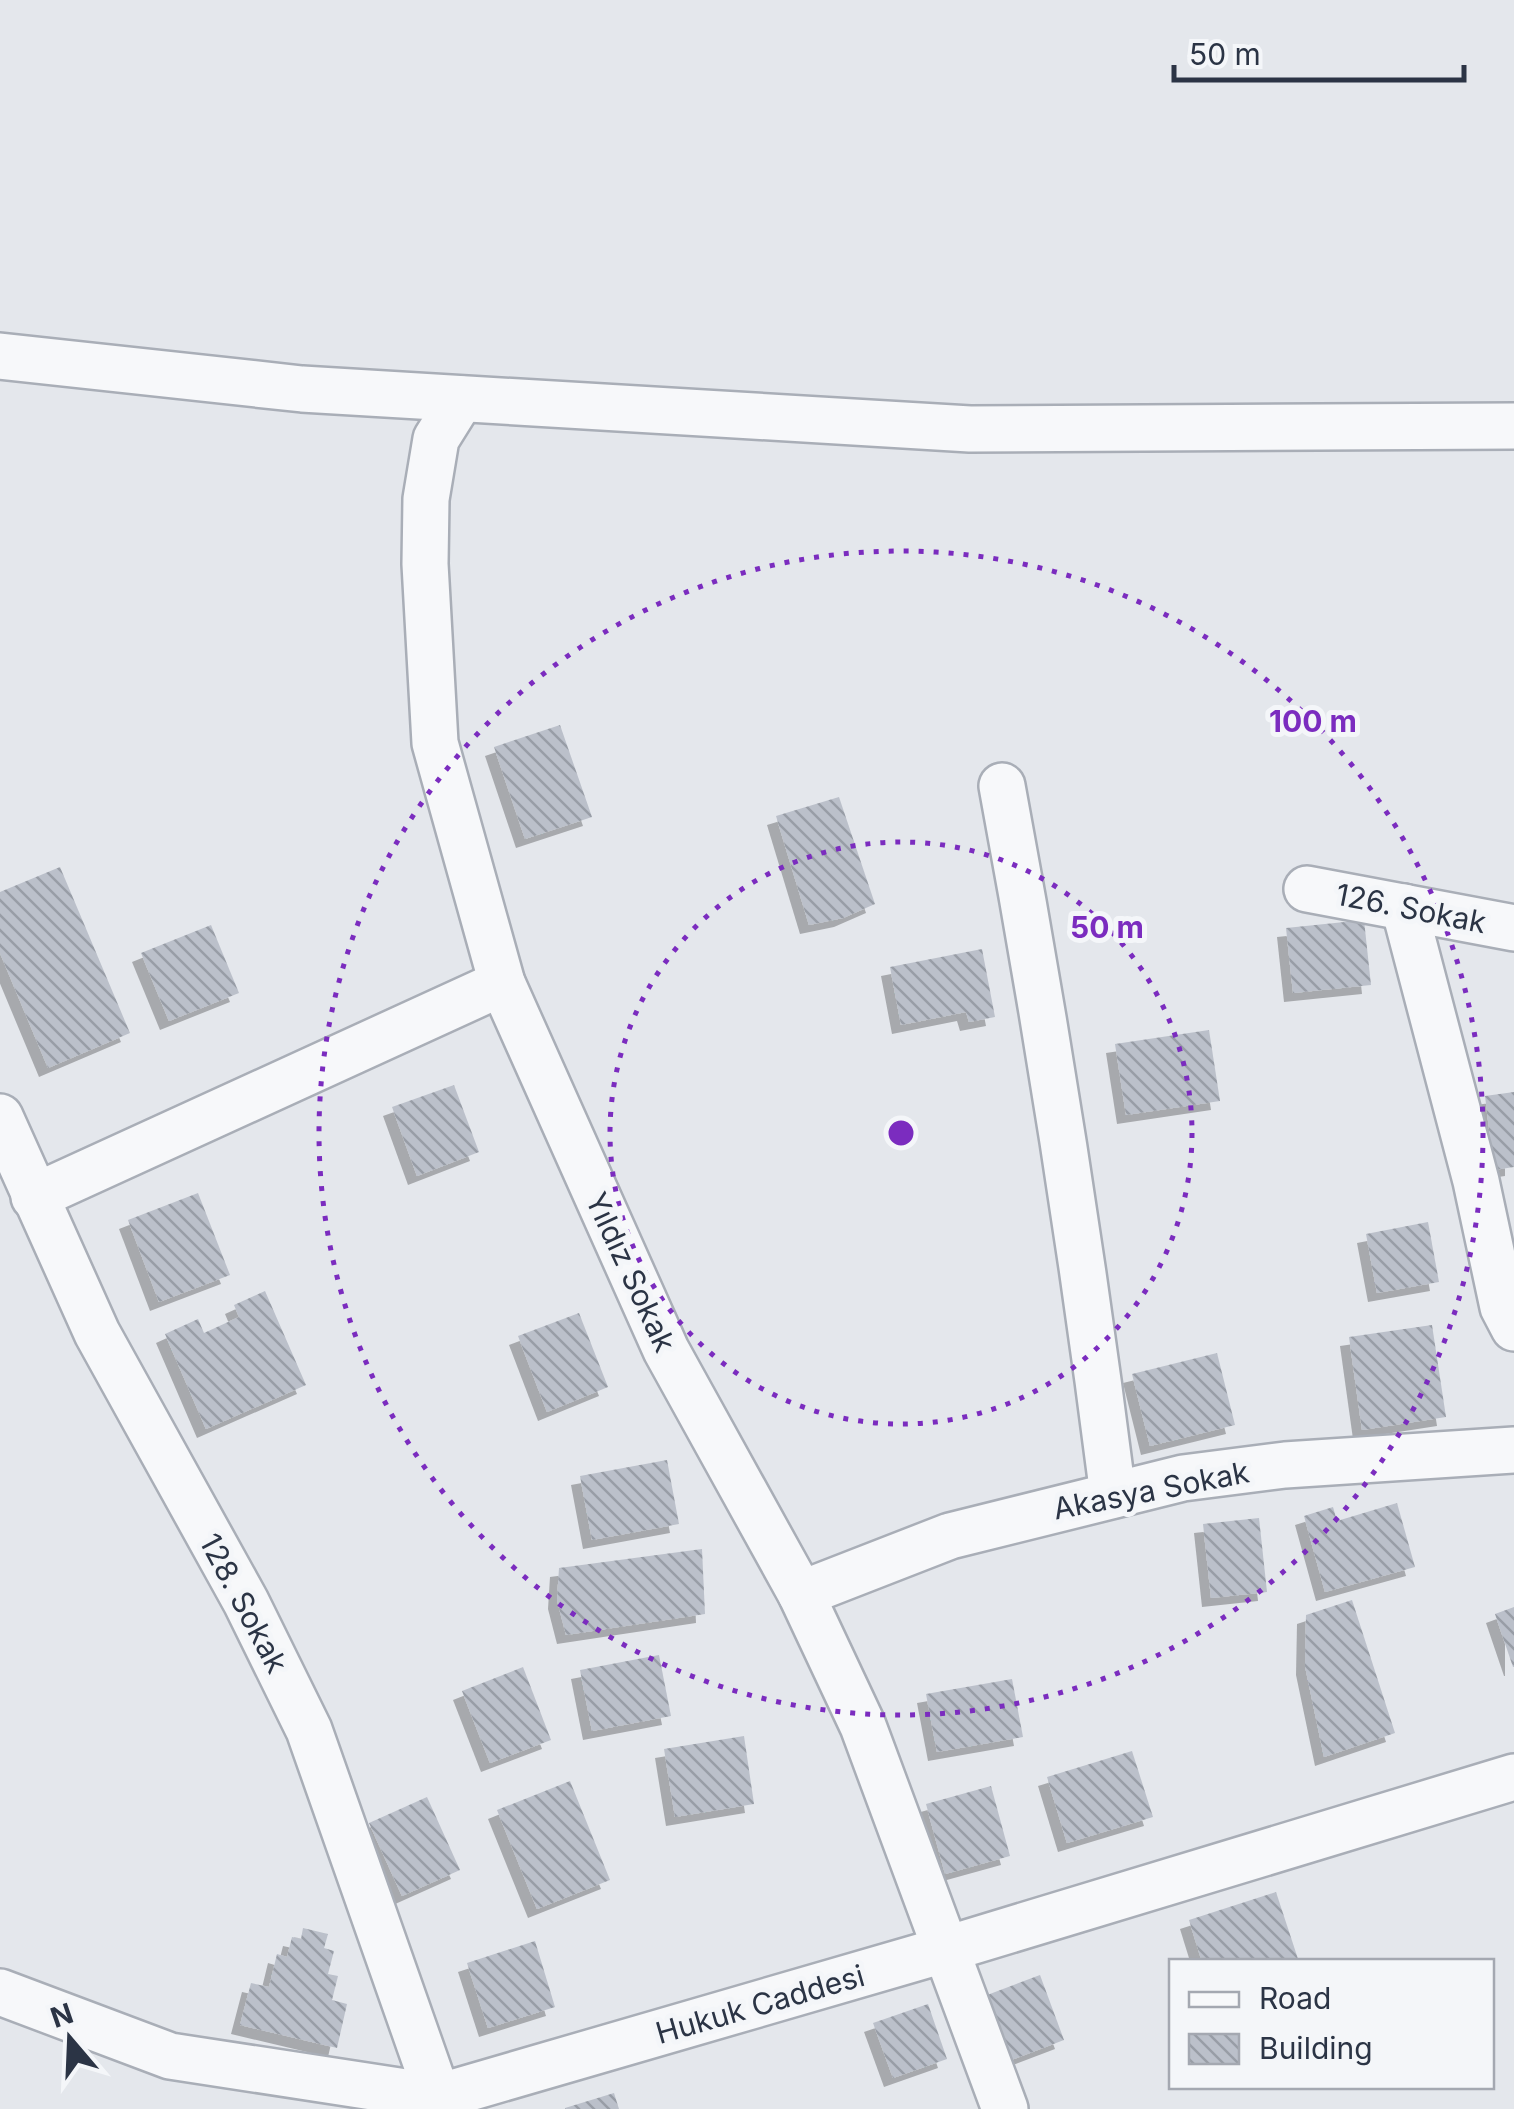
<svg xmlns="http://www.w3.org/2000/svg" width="1514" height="2109" font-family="Inter,sans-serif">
<defs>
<pattern id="building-back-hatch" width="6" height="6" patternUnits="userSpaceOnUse" patternTransform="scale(2.5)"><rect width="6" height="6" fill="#bbc0ca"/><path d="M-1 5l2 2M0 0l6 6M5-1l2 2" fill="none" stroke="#989da6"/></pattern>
<filter id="shadow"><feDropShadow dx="-9" dy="9" stdDeviation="0" flood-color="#0004"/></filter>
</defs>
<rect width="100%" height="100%" fill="#e4e7ec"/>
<g fill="url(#building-back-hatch)" filter="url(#shadow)">
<polygon points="560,725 592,817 525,839 494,747"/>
<polygon points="839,797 875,904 843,918 809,925 776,816"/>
<polygon points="60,867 130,1033 48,1068 0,953 0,892"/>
<polygon points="1364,920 1371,985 1293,993 1286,928"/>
<polygon points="211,925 239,993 169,1021 141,953"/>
<polygon points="982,949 995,1017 969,1022 966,1012 901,1025 890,967"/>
<polygon points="1209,1030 1220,1101 1126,1115 1115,1044"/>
<polygon points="454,1085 479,1152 417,1176 392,1107"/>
<polygon points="1514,1092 1514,1167 1494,1170 1485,1096"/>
<polygon points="198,1193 230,1275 159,1302 128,1220"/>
<polygon points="1428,1222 1439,1282 1377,1293 1366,1234"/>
<polygon points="265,1291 306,1385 206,1429 165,1334 198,1319 204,1333 239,1317 234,1305"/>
<polygon points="579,1313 608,1387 547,1412 518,1336"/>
<polygon points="1432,1325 1446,1417 1362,1430 1349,1337"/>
<polygon points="1217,1353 1235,1425 1150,1446 1132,1374"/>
<polygon points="667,1460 679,1524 592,1540 580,1476"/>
<polygon points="1397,1503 1415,1567 1325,1592 1304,1516 1333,1507 1337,1521"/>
<polygon points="1259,1518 1267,1592 1211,1598 1203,1524"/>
<polygon points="702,1549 705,1614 566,1635 557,1600 559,1568"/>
<polygon points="1352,1600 1395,1733 1324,1757 1305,1666 1306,1615"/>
<polygon points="1514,1607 1514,1667 1513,1667 1495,1614"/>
<polygon points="659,1655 671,1716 592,1731 580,1670"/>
<polygon points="523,1667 551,1740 490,1763 462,1691"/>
<polygon points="1012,1679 1023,1737 937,1752 926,1694"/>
<polygon points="744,1736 754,1804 675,1817 664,1749"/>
<polygon points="1132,1751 1153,1817 1067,1843 1047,1777"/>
<polygon points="570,1781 610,1880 537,1909 497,1810"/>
<polygon points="991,1786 1010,1856 945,1874 926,1804"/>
<polygon points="427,1797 460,1870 402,1896 369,1823"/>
<polygon points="1276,1892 1299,1962 1202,1962 1189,1920"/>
<polygon points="303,1928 328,1934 324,1948 334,1951 328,1974 338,1976 332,2000 347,2004 337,2048 240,2025 251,1983 269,1987 277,1954 287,1957 292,1937 301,1939"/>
<polygon points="535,1941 555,2007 488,2028 467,1963"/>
<polygon points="1040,1975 1064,2040 1006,2062 982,1997"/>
<polygon points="928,2004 947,2059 893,2078 873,2023"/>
<polygon points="614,2093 619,2109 565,2109 565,2108"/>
</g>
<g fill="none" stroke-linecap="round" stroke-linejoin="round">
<defs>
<g id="minor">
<polyline points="0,356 302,389 970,429 1514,426"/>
<polyline points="461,399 436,439 426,499 425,564 435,743 502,983 666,1350 801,1594 863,1726 1005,2109"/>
<path d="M1002,786c44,236 81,471 111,709"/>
<polyline points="1307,889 1514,928"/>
<polyline points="1404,907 1476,1181 1503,1307 1514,1328"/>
<polyline points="0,1117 97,1333 246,1602 309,1730 438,2097 438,2109"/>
<polyline points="34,1197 502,983"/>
<polyline points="801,1594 950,1536 1183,1478 1285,1465 1514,1450"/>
<polyline points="0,1992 170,2056 438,2097 947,1949 1514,1777"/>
</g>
</defs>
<use href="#minor" stroke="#a9aeb7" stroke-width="50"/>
<use href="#minor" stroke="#f7f8fa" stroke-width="45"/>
</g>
<g fill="none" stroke="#7b2cbf" stroke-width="5" stroke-dasharray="5 10">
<circle cx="901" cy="1133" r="291"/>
<circle cx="901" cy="1133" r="582"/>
</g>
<g text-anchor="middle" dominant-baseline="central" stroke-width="10" stroke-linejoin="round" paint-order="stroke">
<g font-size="30" fill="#2b3445" stroke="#f4f6f9">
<text transform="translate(1411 908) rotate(11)">126. Sokak</text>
<text transform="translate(631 1272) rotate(65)">Yıldız Sokak</text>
<text transform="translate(1151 1490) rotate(-11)">Akasya Sokak</text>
<text transform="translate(244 1603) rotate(62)">128. Sokak</text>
<text transform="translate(760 2004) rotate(-16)">Hukuk Caddesi</text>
</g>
</g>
<circle cx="901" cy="1133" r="15" fill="#7b2cbf" stroke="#f4f6f9" stroke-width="5"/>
<g font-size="30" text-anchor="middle" font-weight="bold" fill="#7b2cbf" stroke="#f4f6f9" stroke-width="10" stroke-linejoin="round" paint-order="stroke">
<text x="1313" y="732">100 m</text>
<text x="1107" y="938">50 m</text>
</g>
<rect x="1169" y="1959" width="325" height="130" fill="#f4f6f9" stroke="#a4a8b1" stroke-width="2.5"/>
<rect x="1189" y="1992" width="50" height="15" fill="#f7f8fa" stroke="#a4a8b1" stroke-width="2.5"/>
<text x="1259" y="2009" font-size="30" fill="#2b3445">Road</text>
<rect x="1189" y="2034" width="50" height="30" fill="url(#building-back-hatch)" stroke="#a4a8b1" stroke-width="2.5"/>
<text x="1259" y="2059" font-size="30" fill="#2b3445">Building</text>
<g transform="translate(70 2039) rotate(341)" stroke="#f4f6f9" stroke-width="8" paint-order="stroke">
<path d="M0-8L18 38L0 25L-18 38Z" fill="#2b3445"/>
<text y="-15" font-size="28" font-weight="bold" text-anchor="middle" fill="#2b3445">N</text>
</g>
<path d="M1174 65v15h290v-15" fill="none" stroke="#2b3445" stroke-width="5"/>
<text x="1189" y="65" font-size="30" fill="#2b3445" stroke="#f4f6f9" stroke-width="8" paint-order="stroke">50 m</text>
</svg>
